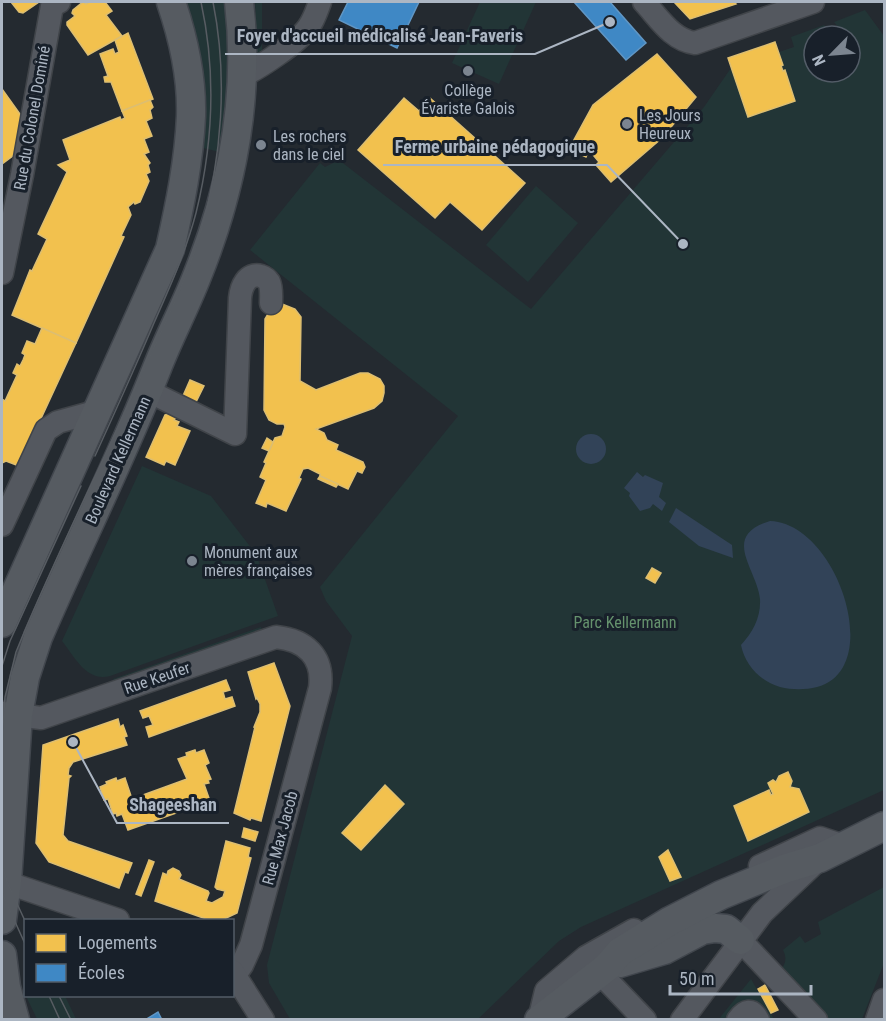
<svg xmlns="http://www.w3.org/2000/svg" width="886" height="1021" font-family="'Roboto Condensed',sans-serif">
<rect width="100%" height="100%" fill="#242a30"/>
<g fill="#223536" fill-rule="evenodd">
<polygon points="182,2 228,2 228,154 199,147"/>
<polygon points="255,2 262,2 262,55 257,55"/>
<polygon points="480,2 536,2 499,84 452,63"/>
<path d="M865,10l19,26v754l-303,137 -22,14 -81,78h-188l-21,-36 -2,-18 85,-329 -26,-35 -6,-14 138,-171 -208,-166 70,-87 5,4 14,-7 192,149 173,-202 27,-39 17,49 47,-16 -10,-30h-2l-2,-5 2,-1 -4,-13 15,-5 -3,-10 33,-12 8,9 9,-3 -7,-9zM814,36h36v36h-36z"/>
<polygon points="536,186 578,223 528,282 486,245"/>
<path d="M142,466l69,30 45,58 22,62 -168,60c-24,6 -35,-19 -48,-35z"/>
<polygon points="261,627 262,631 115,684 113,679"/>
<path d="M884,887v76l-22,56h-38l-44,-48c6,-7 7,-13 3,-21l17,-14 5,7 16,-9 -3,-12z"/>
<polygon points="751,979 774,1019 718,1020"/>
<polygon points="26,996 65,996 76,1019 37,1019"/>
</g>
<g fill="#324358">
<circle cx="591" cy="449" r="15"/>
<polygon points="637,472 643,477 645,475 663,483 659,497 666,503 662,511 653,504 650,508 640,511 629,496 630,493 624,488"/>
<polygon points="676,508 732,545 733,558 699,546 669,522"/>
<path d="M770,521c67,2 116,148 47,166 -12,3 -25,3 -37,0 -20,-6 -35,-22 -39,-42 12,-13 20,-28 19,-46 -3,-30 -40,-63 10,-78z"/>
</g>
<g fill="#f2c14e" stroke="#ddbe71" stroke-width="1.5">
<polygon points="11,2 39,2 23,13 19,12"/>
<polygon points="83,2 86,4 89,2 105,2 112,11 106,15 122,36 88,55 67,25 67,22 75,16 72,13 73,10"/>
<polygon points="674,2 734,2 736,4 690,19"/>
<polygon points="128,33 153,99 122,111 111,82 105,82 104,77 108,76 100,54 113,49 115,54 119,52 115,40"/>
<polygon points="775,42 783,65 781,66 783,71 785,70 795,101 748,117 728,58"/>
<polygon points="657,54 696,97 662,138 611,182 596,165 599,162 589,150 586,157 569,149 593,105"/>
<polygon points="2,89 22,117 14,155 2,164"/>
<polygon points="404,98 419,111 430,98 525,183 482,230 450,202 435,218 358,150"/>
<polygon points="150,100 153,107 150,110 152,118 146,121 152,136 144,139 149,152 144,154 150,163 148,165 150,172 146,174 149,181 140,202 135,204 134,202 128,207 131,215 121,236 124,237 76,343 12,315 30,270 32,271 47,239 38,234 67,172 58,165 70,160 63,140 120,117 121,120 125,118 122,111"/>
<polygon points="282,304 295,309 301,317 300,381 316,390 360,373 368,373 380,379 384,386 384,393 382,401 374,408 316,429 324,433 327,440 338,445 336,450 363,462 365,467 362,473 357,471 348,489 320,476 320,474 308,468 303,469 299,478 301,479 286,511 267,503 266,507 256,503 266,480 260,477 266,463 264,462 275,438 282,436 285,427 284,424 277,424 269,420 264,410 265,319 271,309"/>
<polygon points="42,328 76,343 19,466 6,461 2,463 2,399 5,401 17,375 13,373 17,364 20,366 23,360 25,355 22,353 27,341 35,344"/>
<polygon points="190,380 204,386 196,402 183,396"/>
<polygon points="170,414 176,417 174,420 179,422 177,426 190,431 175,465 166,461 164,465 146,457 165,415"/>
<polygon points="267,438 273,442 269,451 262,448"/>
<polygon points="320,476 338,484 336,487 318,479"/>
<polygon points="652,568 661,573 655,583 646,578"/>
<polygon points="274,663 290,706 261,821 251,818 250,820 234,813 255,727 254,727 260,712 260,704 257,698 256,699 248,672"/>
<polygon points="226,680 230,690 223,692 225,699 232,697 235,706 149,737 146,727 153,725 149,716 143,718 140,711"/>
<polygon points="118,719 120,727 123,725 127,736 124,737 127,745 73,762 69,768 68,775 71,776 69,778 63,835 68,841 132,863 128,873 125,872 119,888 49,862 36,843 43,745"/>
<polygon points="195,750 196,753 204,750 209,763 205,765 211,779 208,780 209,783 204,784 210,801 128,830 122,814 117,816 116,813 113,814 108,799 104,800 100,787 107,784 106,782 116,778 117,781 125,778 132,799 187,779 178,759 187,756 186,753"/>
<polygon points="788,772 792,781 790,787 799,789 809,812 748,841 734,806 769,790 771,795 773,794 768,783 773,780 776,782 779,776"/>
<polygon points="385,785 404,804 361,850 342,833"/>
<polygon points="244,828 258,832 255,841 242,837"/>
<polygon points="226,841 250,848 248,857 251,858 237,913 222,920 209,920 155,901 163,873 167,875 168,871 173,868 179,871 181,875 179,879 208,891 209,893 206,901 212,903 223,897 225,891 217,889 215,887"/>
<polygon points="668,850 681,877 670,881 659,857"/>
<polygon points="149,860 154,862 141,896 136,894"/>
<polygon points="765,985 778,1010 771,1013 758,989"/>
</g>
<g fill="#3f88c5" stroke="#6096c4" stroke-width="1.5">
<polygon points="348,2 419,2 397,48 339,20"/>
<polygon points="574,2 610,2 646,43 626,60"/>
<polygon points="158,1012 162,1020 145,1020"/>
</g>
<g fill="none" stroke-linecap="round" stroke-linejoin="round">
<defs>
<g id="minor">
<path d="M644,2c15,16 28,38 51,41l118,-41"/>
<path d="M242,76c17,-8 55,-33 66,-48 6,-8 9,-18 12,-26"/>
<polyline points="2,273 22,175 52,6 59,2"/>
<path d="M148,391l87,43 5,-136c1,-11 7,-26 21,-22 3,1 6,3 8,6 3,6 2,14 2,21"/>
<polyline points="2,525 46,430 58,422 98,411"/>
<path d="M2,713l39,5 235,-81c29,3 48,19 44,51l-69,257 -9,20 -7,10"/>
<polyline points="760,866 820,838 844,846"/>
<polyline points="2,881 118,920"/>
<polyline points="740,940 816,1020"/>
<polyline points="232,971 263,1020"/>
<polyline points="599,972 645,1020"/>
<polyline points="539,1020 546,991 586,957 634,930"/>
<polyline points="682,1020 762,913 819,859"/>
<path d="M738,1020c7,-10 14,-12 20,0"/>
<polyline points="877,1020 884,1000"/>
</g>
<g id="major">
<path d="M2,623l168,-374c10,-44 19,-88 21,-133 1,-38 -8,-79 -20,-114"/>
<path d="M2,920l5,-38 11,-167 7,-38 13,-40c39,-90 83,-178 119,-269 12,-31 28,-61 40,-92 35,-87 53,-181 42,-274"/>
<polyline points="2,955 6,987 15,1020"/>
<polyline points="620,963 664,950 702,930 715,928 726,929 740,940"/>
<polyline points="539,1020 607,967 620,952 670,921 721,895 784,869 820,858 884,826"/>
</g>
</defs>
<use href="#minor" stroke="#404449" stroke-width="25"/>
<use href="#major" stroke="#41464d" stroke-width="31"/>
<use href="#minor" stroke="#54585f" stroke-width="22"/>
<use href="#major" stroke="#565b61" stroke-width="28"/>
<g stroke="#575c62" stroke-width="1.5">
<path d="M95,456c20,-44 40,-88 59,-133 16,-36 32,-72 42,-110 17,-69 20,-142 5,-211"/>
<polyline points="2,666 10,641 81,486"/>
<path d="M2,742l3,-45 11,-45c37,-91 82,-179 122,-269 22,-50 48,-100 63,-152 21,-73 27,-154 12,-229"/>
<polyline points="2,864 7,882 26,923"/>
<polyline points="2,893 26,946"/>
<polyline points="49,996 60,1020"/>
<polyline points="59,996 71,1020"/>
</g>
</g>
<g fill="#7c8590" stroke="#18202a" stroke-width="2">
<circle cx="468" cy="71" r="6"/>
<circle cx="627" cy="124" r="6"/>
<circle cx="261" cy="145" r="6"/>
<circle cx="192" cy="561" r="6"/>
</g>
<g text-anchor="middle" dominant-baseline="central" stroke-width="6" stroke-linejoin="round" paint-order="stroke">
<g font-size="16" fill="#acb6c3" stroke="#18202a" text-anchor="start">
<text x="468" y="90" text-anchor="middle">Collège<tspan x="468" dy="18">Évariste Galois</tspan></text>
<text x="639" y="115">Les Jours<tspan x="639" dy="18">Heureux</tspan></text>
<text x="273" y="136">Les rochers<tspan x="273" dy="18">dans le ciel</tspan></text>
<text x="204" y="552">Monument aux<tspan x="204" dy="18">mères françaises</tspan></text>
</g>
<g font-size="16" fill="#acb6c3" stroke="#18202a">
<text transform="translate(32 118) rotate(-80)">Rue du Colonel Dominé</text>
<text transform="translate(118 460) rotate(-66)">Boulevard Kellermann</text>
<text transform="translate(157 678) rotate(-19)">Rue Keufer</text>
<text transform="translate(280 838) rotate(-75)">Rue Max Jacob</text>
</g>
<g font-size="16" fill="#65926d" stroke="#18202a">
<text x="625" y="622">Parc Kellermann</text>
</g>
</g>
<path fill="none" stroke="#acb6c3" stroke-width="2" d="M610 22L535 54H225M683 244L607 165H383M73 742L117 823H229"/>
<g fill="#acb6c3" stroke="#18202a" stroke-width="2">
<circle cx="610" cy="22" r="6"/>
<circle cx="683" cy="244" r="6"/>
<circle cx="73" cy="742" r="6"/>
</g>
<g font-size="18" text-anchor="middle" font-weight="bold" fill="#acb6c3" stroke="#18202a" stroke-width="6" stroke-linejoin="round" paint-order="stroke">
<text x="380" y="42">Foyer d'accueil médicalisé Jean-Faveris</text>
<text x="495" y="153">Ferme urbaine pédagogique</text>
<text x="173" y="811">Shageeshan</text>
</g>
<rect width="886" height="1021" fill="none" stroke="#acb6c3" stroke-width="6"/>
<rect x="24" y="919" width="210" height="78" fill="#18202a" stroke="#535c67" stroke-width="1.5"/>
<rect x="36" y="934" width="30" height="18" fill="#f2c14e" stroke="#535c67" stroke-width="1.5"/>
<text x="78" y="949" font-size="18" fill="#acb6c3">Logements</text>
<rect x="36" y="964" width="30" height="18" fill="#3f88c5" stroke="#535c67" stroke-width="1.5"/>
<text x="78" y="979" font-size="18" fill="#acb6c3">Écoles</text>
<g transform="translate(832 54) rotate(245)"><circle r="28" fill="#18202a" stroke="#535c67" stroke-width="1.5"/>
<path d="M0-4.5L10 22L0 15L-10 22Z" fill="#7c8590"/>
<text y="-9" font-size="16" font-weight="bold" text-anchor="middle" fill="#acb6c3">N</text>
</g>
<path d="M670 985v9h141v-9" fill="none" stroke="#acb6c3" stroke-width="3"/>
<text x="679" y="985" font-size="18" fill="#acb6c3" stroke="#18202a" stroke-width="4.5" paint-order="stroke">50 m</text>
</svg>
